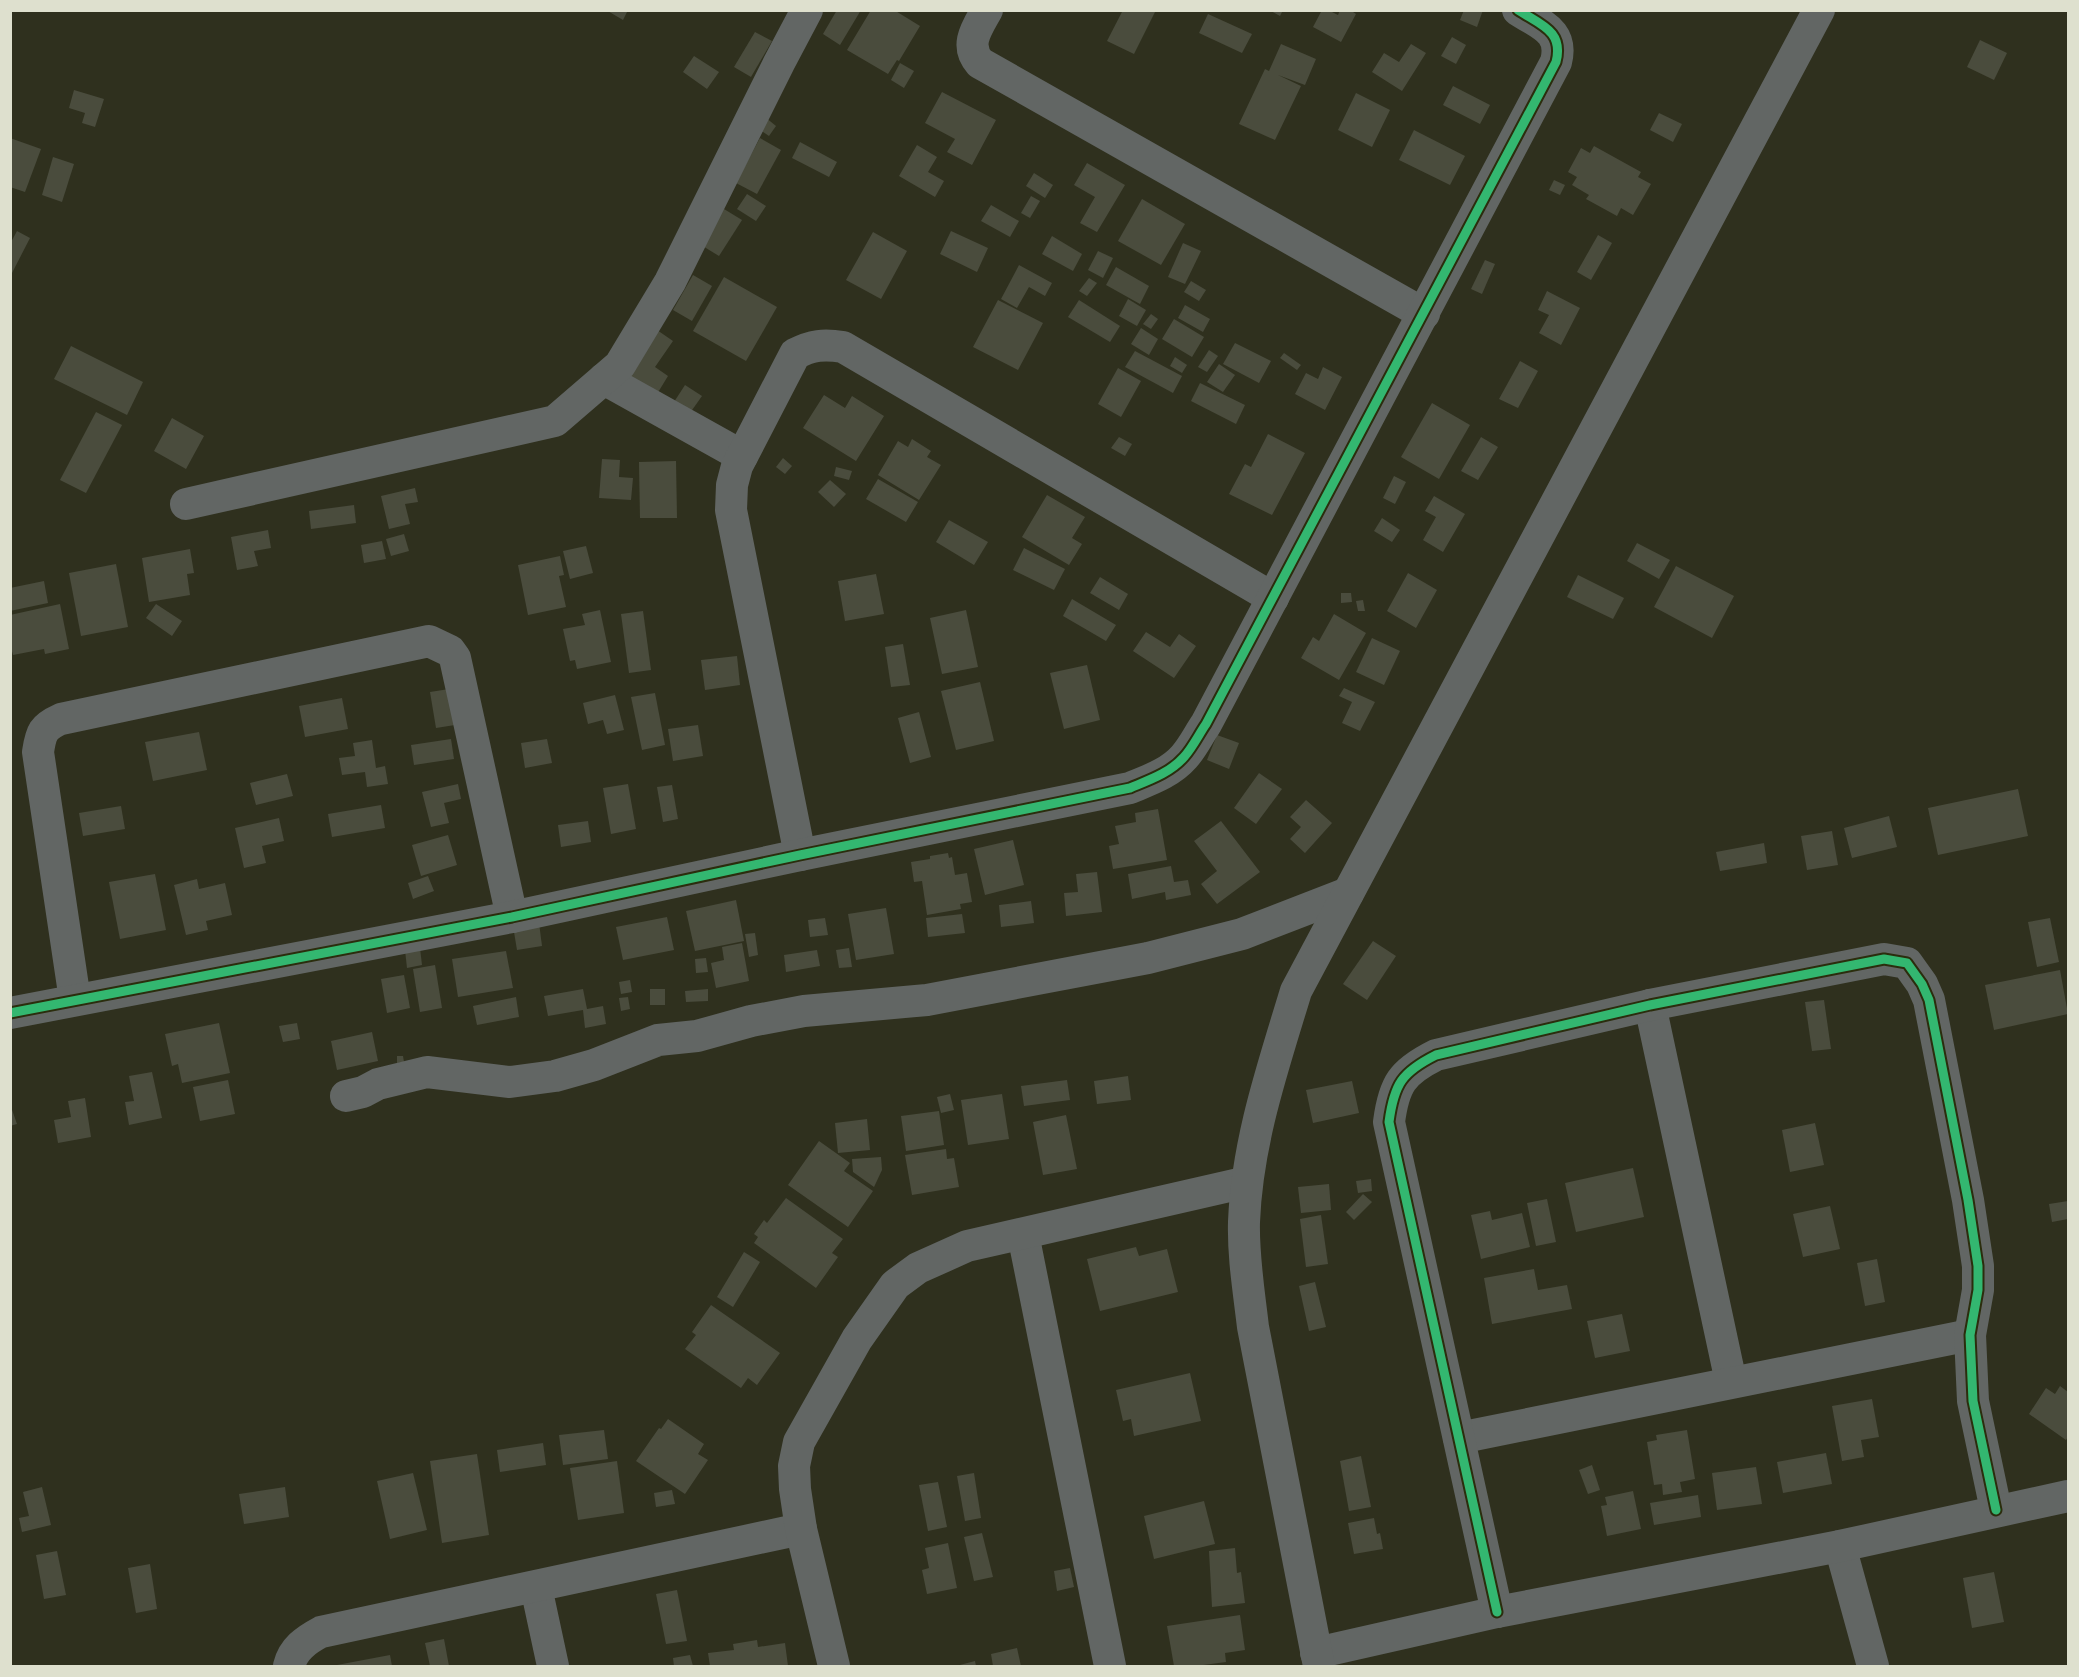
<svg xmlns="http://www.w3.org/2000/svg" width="2079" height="1677" font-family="Mulish,sans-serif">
<rect width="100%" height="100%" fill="#2f301e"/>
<g fill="#4a4c3d">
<polygon points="606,10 628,10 623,20"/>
<polygon points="837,10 861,10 840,45 823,34"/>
<polygon points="871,10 894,10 920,26 899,61 897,60 888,74 847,50"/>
<polygon points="1123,10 1156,10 1134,54 1107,41"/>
<polygon points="1269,10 1283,10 1280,16"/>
<polygon points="1322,10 1328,10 1338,15 1340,10 1350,10 1356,14 1341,42 1313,27"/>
<polygon points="1464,10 1483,10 1477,27 1460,20"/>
<polygon points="1208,14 1252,34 1242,53 1199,33"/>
<polygon points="755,32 772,41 751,77 734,67"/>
<polygon points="1452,37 1466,45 1456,64 1441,56"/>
<polygon points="1980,40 2007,53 1994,80 1967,67"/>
<polygon points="1281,44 1316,59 1305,85 1278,75 1301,86 1275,140 1239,124 1265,69 1269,71"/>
<polygon points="1411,44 1426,53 1402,91 1372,72 1384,53 1399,62"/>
<polygon points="694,56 719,72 707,89 683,72"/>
<polygon points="900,63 914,71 904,88 891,80"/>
<polygon points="1453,86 1490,105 1480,124 1443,105"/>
<polygon points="74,90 104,99 95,127 82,123 85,113 69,108"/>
<polygon points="942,92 996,120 972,165 947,152 955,139 925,123"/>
<polygon points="1356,93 1390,110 1372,147 1338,130"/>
<polygon points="1659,113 1682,124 1673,142 1650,130"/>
<polygon points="765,117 776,126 769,136 757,128"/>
<polygon points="1414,130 1465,156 1450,185 1399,160"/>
<polygon points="10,138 41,149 25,192 10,187"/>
<polygon points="760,138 781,150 757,194 736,183"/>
<polygon points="800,142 837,162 829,177 792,158"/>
<polygon points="917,145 937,157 928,172 944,181 935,197 899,176"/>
<polygon points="1594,146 1641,172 1638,177 1651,184 1633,215 1621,208 1617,216 1586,199 1589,195 1572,185 1577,177 1568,172 1581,148 1590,153"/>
<polygon points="53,157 74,164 62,202 42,195"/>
<polygon points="1087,163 1125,185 1097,232 1080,223 1095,197 1074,185"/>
<polygon points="1034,173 1053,185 1045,198 1026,186"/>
<polygon points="1554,180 1565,185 1560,195 1549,190"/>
<polygon points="747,194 766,206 756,221 737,209"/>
<polygon points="1031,196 1040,201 1030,218 1021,213"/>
<polygon points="1142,199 1185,224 1161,265 1118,241"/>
<polygon points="991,205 1019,221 1010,237 981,221"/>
<polygon points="724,209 742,220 719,256 701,245"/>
<polygon points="17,231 30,238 12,273 10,272 10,244"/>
<polygon points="951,231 988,248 977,272 940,254"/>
<polygon points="873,232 907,251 881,299 846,280"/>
<polygon points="1598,235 1612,243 1591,280 1577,272"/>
<polygon points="1052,236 1082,254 1073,271 1042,254"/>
<polygon points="1183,243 1201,251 1185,284 1168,277"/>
<polygon points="1098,251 1113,258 1103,278 1088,270"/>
<polygon points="1485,260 1495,264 1482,294 1471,289"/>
<polygon points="1019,265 1052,283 1045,296 1029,287 1017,308 1001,299"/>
<polygon points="1116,267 1149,286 1140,304 1106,285"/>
<polygon points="693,275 712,286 692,321 673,310"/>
<polygon points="724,277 777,307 746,361 693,331"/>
<polygon points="1089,278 1097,283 1087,296 1079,291"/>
<polygon points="1191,281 1206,290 1199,301 1184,292"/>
<polygon points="1547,291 1580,308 1561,345 1539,333 1549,315 1538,310"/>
<polygon points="1128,299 1146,310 1137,326 1119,316"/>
<polygon points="998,300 1043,323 1018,370 973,347"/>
<polygon points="1079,300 1120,326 1110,342 1068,317"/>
<polygon points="1185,305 1210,319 1203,332 1178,318"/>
<polygon points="1151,314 1158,319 1151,329 1143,324"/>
<polygon points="1174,319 1204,337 1192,357 1162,339"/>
<polygon points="1141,328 1158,339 1149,355 1131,344"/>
<polygon points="657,330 673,341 655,367 668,376 657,394 627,375"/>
<polygon points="1235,343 1271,361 1259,383 1223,364"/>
<polygon points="71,346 143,382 127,415 54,379"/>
<polygon points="1209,350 1218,356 1207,372 1198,367"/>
<polygon points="1135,351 1182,376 1173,393 1125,367"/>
<polygon points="1284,353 1301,365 1297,370 1280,358"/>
<polygon points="1175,357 1187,365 1182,373 1170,366"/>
<polygon points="1520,361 1538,371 1518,408 1499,399"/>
<polygon points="1219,364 1235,375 1223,392 1207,382"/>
<polygon points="1323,367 1342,377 1325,410 1295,394 1306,373 1318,379"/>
<polygon points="1118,368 1141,381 1121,417 1098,404"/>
<polygon points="1200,383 1245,405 1236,424 1191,401"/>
<polygon points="685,385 702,396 690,413 674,402"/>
<polygon points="824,395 845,408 852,396 884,416 856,461 803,428"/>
<polygon points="1432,403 1470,425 1439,479 1401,457"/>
<polygon points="96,412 122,425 86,493 60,480"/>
<polygon points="172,418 204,436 186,469 154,451"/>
<polygon points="1268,434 1305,453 1272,515 1229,494 1245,464 1251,467"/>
<polygon points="1119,437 1132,444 1125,456 1111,448"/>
<polygon points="1481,437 1498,447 1478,480 1461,471"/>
<polygon points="912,439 931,451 927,457 941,465 919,500 878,475 898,441 908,447"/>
<polygon points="783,458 792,466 785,474 776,467"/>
<polygon points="602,459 620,460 619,477 633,478 631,500 599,498"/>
<polygon points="676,461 677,518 640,518 639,462"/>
<polygon points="836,467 852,471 849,480 834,476"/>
<polygon points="1394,476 1406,482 1395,504 1383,498"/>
<polygon points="878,479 918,502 906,522 866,499"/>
<polygon points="830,480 846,494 834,507 818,492"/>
<polygon points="415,488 418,502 405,504 410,524 389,529 381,496"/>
<polygon points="1047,495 1085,517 1072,538 1082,544 1069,565 1022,537"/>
<polygon points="1434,496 1465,514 1443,552 1423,540 1436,517 1425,511"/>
<polygon points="354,505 356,523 311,529 309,511"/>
<polygon points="1382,518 1400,530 1392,542 1374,531"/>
<polygon points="949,520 988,542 974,565 936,542"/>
<polygon points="268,530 271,548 254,551 258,566 237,570 231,537"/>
<polygon points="404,534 409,551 391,556 386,539"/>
<polygon points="382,541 386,559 364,563 361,545"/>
<polygon points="1637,543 1670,560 1659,579 1627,561"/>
<polygon points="586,546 593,573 570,579 563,551"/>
<polygon points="1024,548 1065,569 1054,590 1013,570"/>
<polygon points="190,549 194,573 187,574 190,595 149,602 142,558"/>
<polygon points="560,556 564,575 559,576 566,607 528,615 518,565"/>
<polygon points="116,564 128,627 81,636 69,573"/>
<polygon points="1676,566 1734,596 1712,638 1654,607"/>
<polygon points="1408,573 1437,590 1416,628 1387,611"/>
<polygon points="876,574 884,614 845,621 838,581"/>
<polygon points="1578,575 1624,598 1613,619 1567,597"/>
<polygon points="1100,577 1128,594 1119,610 1090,593"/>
<polygon points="44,581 48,603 10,611 10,588"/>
<polygon points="1341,593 1351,593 1352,602 1341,603"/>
<polygon points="1072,599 1116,625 1106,641 1063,616"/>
<polygon points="1363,600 1365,611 1358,611 1356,601"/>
<polygon points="60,604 69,649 45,654 44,649 13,655 10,644 10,615"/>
<polygon points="156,604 182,621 172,636 146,618"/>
<polygon points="600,610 611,662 577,669 575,660 570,661 563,629 585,625 582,614"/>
<polygon points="966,610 978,667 942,674 930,618"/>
<polygon points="643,611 651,670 629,673 621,614"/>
<polygon points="1334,614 1366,633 1339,680 1301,658 1313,637 1319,641"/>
<polygon points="1146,632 1170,647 1179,634 1196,646 1174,678 1133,651"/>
<polygon points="1372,638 1400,651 1384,685 1356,672"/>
<polygon points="903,644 910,685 891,687 885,647"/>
<polygon points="737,656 740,685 705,690 701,660"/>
<polygon points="1087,665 1100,720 1064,729 1050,673"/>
<polygon points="980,682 994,741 956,750 941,691"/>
<polygon points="1344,688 1375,702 1360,731 1342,723 1352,702 1339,696"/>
<polygon points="449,689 455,725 436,728 430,692"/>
<polygon points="655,693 665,745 642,750 631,697"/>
<polygon points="615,695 624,730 607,734 603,720 588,724 583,703"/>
<polygon points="342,698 348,729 305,737 299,706"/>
<polygon points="919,712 931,757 910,763 898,718"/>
<polygon points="698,725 703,756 673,761 668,729"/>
<polygon points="199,732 207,770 153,781 145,742"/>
<polygon points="1217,735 1239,743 1229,769 1207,760"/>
<polygon points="451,739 454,759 414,765 411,745"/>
<polygon points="547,739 552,763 525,768 521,743"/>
<polygon points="372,740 376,768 385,766 388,784 367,787 365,772 342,775 339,758 355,756 353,743"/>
<polygon points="1259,773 1282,789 1256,824 1234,808"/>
<polygon points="287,774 293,796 256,805 250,783"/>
<polygon points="458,784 461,799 444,803 449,823 431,827 422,792"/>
<polygon points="628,784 636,829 611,834 603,788"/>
<polygon points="672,785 678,819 663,822 657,787"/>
<polygon points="2018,789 2028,836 1938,855 1928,808"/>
<polygon points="1306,800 1332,823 1305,853 1290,839 1301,827 1290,817"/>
<polygon points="381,805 385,828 332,837 328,814"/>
<polygon points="121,806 125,829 83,836 79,813"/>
<polygon points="1158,809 1167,860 1113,869 1109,846 1119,844 1115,826 1136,822 1135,813"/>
<polygon points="1889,816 1897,847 1852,858 1844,828"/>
<polygon points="279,818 284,841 262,846 266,863 244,868 235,828"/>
<polygon points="588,821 591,842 561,847 558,825"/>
<polygon points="1221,821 1260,872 1217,904 1201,884 1217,871 1194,841"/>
<polygon points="1832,831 1838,865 1807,870 1801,836"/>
<polygon points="448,835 457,865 421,876 412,845"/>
<polygon points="1013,840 1024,885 985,895 974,849"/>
<polygon points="1764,843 1767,863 1720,871 1716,852"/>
<polygon points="948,853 949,858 952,857 955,875 967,873 972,902 960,904 961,909 927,915 922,881 914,882 911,862 930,859 930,856"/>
<polygon points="1171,866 1174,882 1188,880 1191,895 1166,900 1165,892 1132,899 1128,874"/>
<polygon points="1097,872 1102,912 1066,916 1064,893 1078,892 1076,874"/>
<polygon points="155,874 166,930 120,939 109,882"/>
<polygon points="428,876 434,891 413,899 408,883"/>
<polygon points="197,879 199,889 225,883 232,915 206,921 208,930 186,935 174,885"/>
<polygon points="736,900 744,941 695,951 686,911"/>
<polygon points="1031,901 1034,923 1001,927 999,905"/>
<polygon points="886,908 894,954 856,960 848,914"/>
<polygon points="962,914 965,933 928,937 926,918"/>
<polygon points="667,917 674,950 623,960 616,927"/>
<polygon points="825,918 828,935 810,937 808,920"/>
<polygon points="2050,918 2059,962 2037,967 2028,922"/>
<polygon points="539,923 542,946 517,950 513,926"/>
<polygon points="755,933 758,955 749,957 745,934"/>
<polygon points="1373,941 1396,956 1367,1000 1343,984"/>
<polygon points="742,943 749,981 716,988 711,963 724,960 722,947"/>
<polygon points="420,948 422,965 407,968 405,950"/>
<polygon points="849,948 852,967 839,968 836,950"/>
<polygon points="817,950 820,966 786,972 784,955"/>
<polygon points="506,951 513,988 458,997 452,959"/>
<polygon points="706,958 708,972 696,973 695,959"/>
<polygon points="435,965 442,1008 420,1012 413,969"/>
<polygon points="2060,970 2068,1014 1994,1030 1985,985"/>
<polygon points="404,975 410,1008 387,1013 381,979"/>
<polygon points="630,980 632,992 621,994 619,982"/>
<polygon points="583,989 587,1009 603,1006 606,1024 585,1028 583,1010 548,1016 544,996"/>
<rect x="650" y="989" width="15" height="16"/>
<polygon points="708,989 708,1001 686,1002 685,991"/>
<polygon points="516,997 519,1017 477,1025 473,1006"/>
<polygon points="628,997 630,1009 621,1011 619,998"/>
<polygon points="1824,1000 1831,1049 1812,1051 1805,1002"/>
<polygon points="219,1023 230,1073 182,1083 178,1064 172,1066 165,1034"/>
<polygon points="297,1023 300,1039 283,1042 279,1026"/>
<polygon points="372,1032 378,1061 337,1070 331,1041"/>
<polygon points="397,1056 403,1056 404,1062 397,1063"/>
<polygon points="152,1072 162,1118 129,1125 125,1102 134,1101 129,1076"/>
<polygon points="1128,1076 1131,1100 1097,1104 1094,1081"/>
<polygon points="228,1080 235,1114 200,1121 193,1087"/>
<polygon points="1067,1080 1070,1100 1024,1106 1021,1086"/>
<polygon points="1352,1081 1359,1113 1313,1123 1306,1090"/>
<polygon points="950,1094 954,1110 941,1113 937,1097"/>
<polygon points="1002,1094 1009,1139 968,1145 961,1100"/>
<polygon points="85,1098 91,1137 58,1143 54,1120 71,1117 68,1101"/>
<polygon points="10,1104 17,1124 10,1126"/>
<polygon points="939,1111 944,1145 906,1151 901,1116"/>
<polygon points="1066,1115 1077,1169 1043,1175 1033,1122"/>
<polygon points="867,1119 870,1150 838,1153 835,1123"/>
<polygon points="1815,1123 1824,1165 1790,1172 1782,1130"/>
<polygon points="819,1141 850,1163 844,1171 873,1191 848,1227 788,1185"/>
<polygon points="946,1149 947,1159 954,1158 959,1187 912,1195 905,1155"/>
<polygon points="881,1157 882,1170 874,1187 853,1172 852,1159"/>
<polygon points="1633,1168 1644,1217 1576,1232 1565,1183"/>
<polygon points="1371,1179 1372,1191 1358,1193 1356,1181"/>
<polygon points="1329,1184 1331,1210 1301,1213 1298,1187"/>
<polygon points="1363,1194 1372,1202 1354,1220 1346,1212"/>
<polygon points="786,1198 843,1239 832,1253 838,1257 816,1288 754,1243 758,1237 754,1234 764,1220 767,1223"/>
<polygon points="1547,1199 1556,1242 1536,1246 1527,1203"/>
<polygon points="2068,1201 2068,1219 2052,1222 2049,1204"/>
<polygon points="1830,1206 1840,1249 1803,1257 1793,1214"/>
<polygon points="1490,1211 1492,1220 1522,1213 1530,1247 1481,1259 1471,1215"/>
<polygon points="1321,1215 1328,1264 1306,1267 1300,1219"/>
<polygon points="1136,1247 1139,1256 1167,1249 1178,1292 1100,1311 1087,1259"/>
<polygon points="744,1252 760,1262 733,1307 717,1297"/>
<polygon points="1877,1259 1885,1302 1865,1306 1857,1263"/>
<polygon points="1534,1269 1538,1290 1567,1285 1572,1309 1492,1324 1484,1278"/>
<polygon points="1315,1282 1326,1327 1309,1331 1299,1286"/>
<polygon points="711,1305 780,1353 757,1385 748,1378 741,1388 685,1349 696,1335 692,1332"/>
<polygon points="1622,1314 1630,1351 1595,1358 1587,1321"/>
<polygon points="1190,1373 1201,1421 1134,1436 1131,1419 1123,1421 1116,1390"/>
<polygon points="2060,1386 2068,1392 2068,1437 2066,1440 2029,1414 2046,1388 2055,1394"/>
<polygon points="1872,1399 1879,1437 1861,1440 1864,1457 1842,1461 1832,1406"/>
<polygon points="668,1419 704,1444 698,1454 708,1460 685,1494 636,1461 659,1428 661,1429"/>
<polygon points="604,1430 608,1459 563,1465 559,1435"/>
<polygon points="1687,1430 1695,1479 1680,1482 1682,1492 1663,1495 1662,1484 1654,1485 1647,1442 1657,1440 1656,1435"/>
<polygon points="543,1443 546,1465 500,1472 497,1450"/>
<polygon points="1826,1453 1832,1484 1783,1493 1777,1462"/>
<polygon points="477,1454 489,1535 442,1543 430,1461"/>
<polygon points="1361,1456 1371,1507 1349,1511 1340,1461"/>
<polygon points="617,1461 624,1513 578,1520 570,1468"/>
<polygon points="1592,1465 1600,1490 1588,1494 1579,1470"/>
<polygon points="1756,1467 1762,1504 1717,1510 1712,1473"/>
<polygon points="413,1473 427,1530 390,1539 377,1481"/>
<polygon points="974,1473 981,1518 965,1521 957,1476"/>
<polygon points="938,1482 947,1527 928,1531 919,1485"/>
<polygon points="42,1487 51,1525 22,1532 19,1518 29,1516 23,1492"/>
<polygon points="285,1487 289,1517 244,1524 239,1494"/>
<polygon points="672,1490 675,1504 656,1507 654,1493"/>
<polygon points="1633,1491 1641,1529 1607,1536 1601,1506 1607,1505 1605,1497"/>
<polygon points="1698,1495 1701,1517 1654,1525 1650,1503"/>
<polygon points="1204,1501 1215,1544 1154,1559 1144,1516"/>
<polygon points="1374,1518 1377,1534 1380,1533 1383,1549 1354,1554 1348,1523"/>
<polygon points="982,1533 993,1577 974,1581 964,1537"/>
<polygon points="948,1543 957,1588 927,1594 922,1570 929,1568 925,1548"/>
<polygon points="1235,1548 1237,1573 1241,1572 1245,1603 1212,1607 1209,1551"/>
<polygon points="57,1551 66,1595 44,1599 36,1555"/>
<polygon points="150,1564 157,1609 136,1613 128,1568"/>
<polygon points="1070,1568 1074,1587 1057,1591 1054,1571"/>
<polygon points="1994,1572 2004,1622 1972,1628 1963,1578"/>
<polygon points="677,1590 687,1641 666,1644 656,1594"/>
<polygon points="1240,1615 1245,1650 1225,1653 1226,1662 1196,1666 1174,1666 1167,1626"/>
<polygon points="444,1639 449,1666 430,1666 425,1643"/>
<polygon points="757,1640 758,1647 785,1643 788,1666 710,1666 708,1653 734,1650 733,1644"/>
<polygon points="1017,1648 1021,1666 993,1666 991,1654"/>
<polygon points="390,1655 392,1666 337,1666 337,1665"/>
<polygon points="690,1655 693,1666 674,1666 673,1658"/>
<polygon points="975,1661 976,1666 956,1666"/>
</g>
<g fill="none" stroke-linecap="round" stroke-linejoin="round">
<g stroke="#626664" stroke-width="32">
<path d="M987,10c-10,18 -23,35 -7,53l444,251"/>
<polyline points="604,379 742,456"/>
<polyline points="186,504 555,421 620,365 670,282 779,63 807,10"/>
<path d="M800,855l-69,-345 1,-25 5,-19 58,-112c17,-9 29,-10 48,-7l430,251"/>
<path d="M75,1000l-37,-248c3,-20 5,-25 23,-33l368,-78 21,10 5,7 57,259"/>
<polyline points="1650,1005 1731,1382"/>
<path d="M10,1013l502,-96 288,-62 330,-67c19,-8 40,-15 54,-31 9,-10 15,-23 22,-33l350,-662c8,-31 -15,-37 -38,-52"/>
<polyline points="346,1096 363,1092 378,1084 427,1072 510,1082 555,1076 594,1065 658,1040 697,1036 751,1021 804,1011 927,1000 1148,958 1242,934 1348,893"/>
<polyline points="1023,1234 1110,1666"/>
<polyline points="1459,1438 1970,1335"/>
<polyline points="1840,1546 1873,1666"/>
<polyline points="536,1587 553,1666"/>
<path d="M1497,1612l-108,-490c5,-38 13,-50 47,-67l214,-50 234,-46 23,4 15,21 7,16 39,200 10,66v24l-8,45 3,66 23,109"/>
<polyline points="1316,1653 1497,1612 1840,1546 2068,1496"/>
<path d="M289,1666c4,-17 17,-26 32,-34l480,-103"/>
<polyline points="834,1666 801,1529 795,1489 794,1466 799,1442 857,1339 895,1285 918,1268 967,1246 1247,1182"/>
<path d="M1319,1666l-66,-339c-4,-35 -10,-70 -9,-105 3,-80 29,-155 52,-231l523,-981"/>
</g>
<defs>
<g id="cycleway">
<path d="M10,1013l502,-96 288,-62 330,-67c19,-8 40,-15 54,-31 9,-10 15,-23 22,-33l350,-662c8,-31 -15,-37 -38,-52"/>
<path d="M1497,1612l-108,-490c5,-38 13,-50 47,-67l214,-50 234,-46 23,4 15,21 7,16 39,200 10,66v24l-8,45 3,66 23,109"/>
</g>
</defs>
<use href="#cycleway" stroke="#2b2d0d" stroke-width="13"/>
<use href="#cycleway" stroke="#33b770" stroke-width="9"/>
</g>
<rect width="2079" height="1677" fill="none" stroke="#dee0ce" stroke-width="24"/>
</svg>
